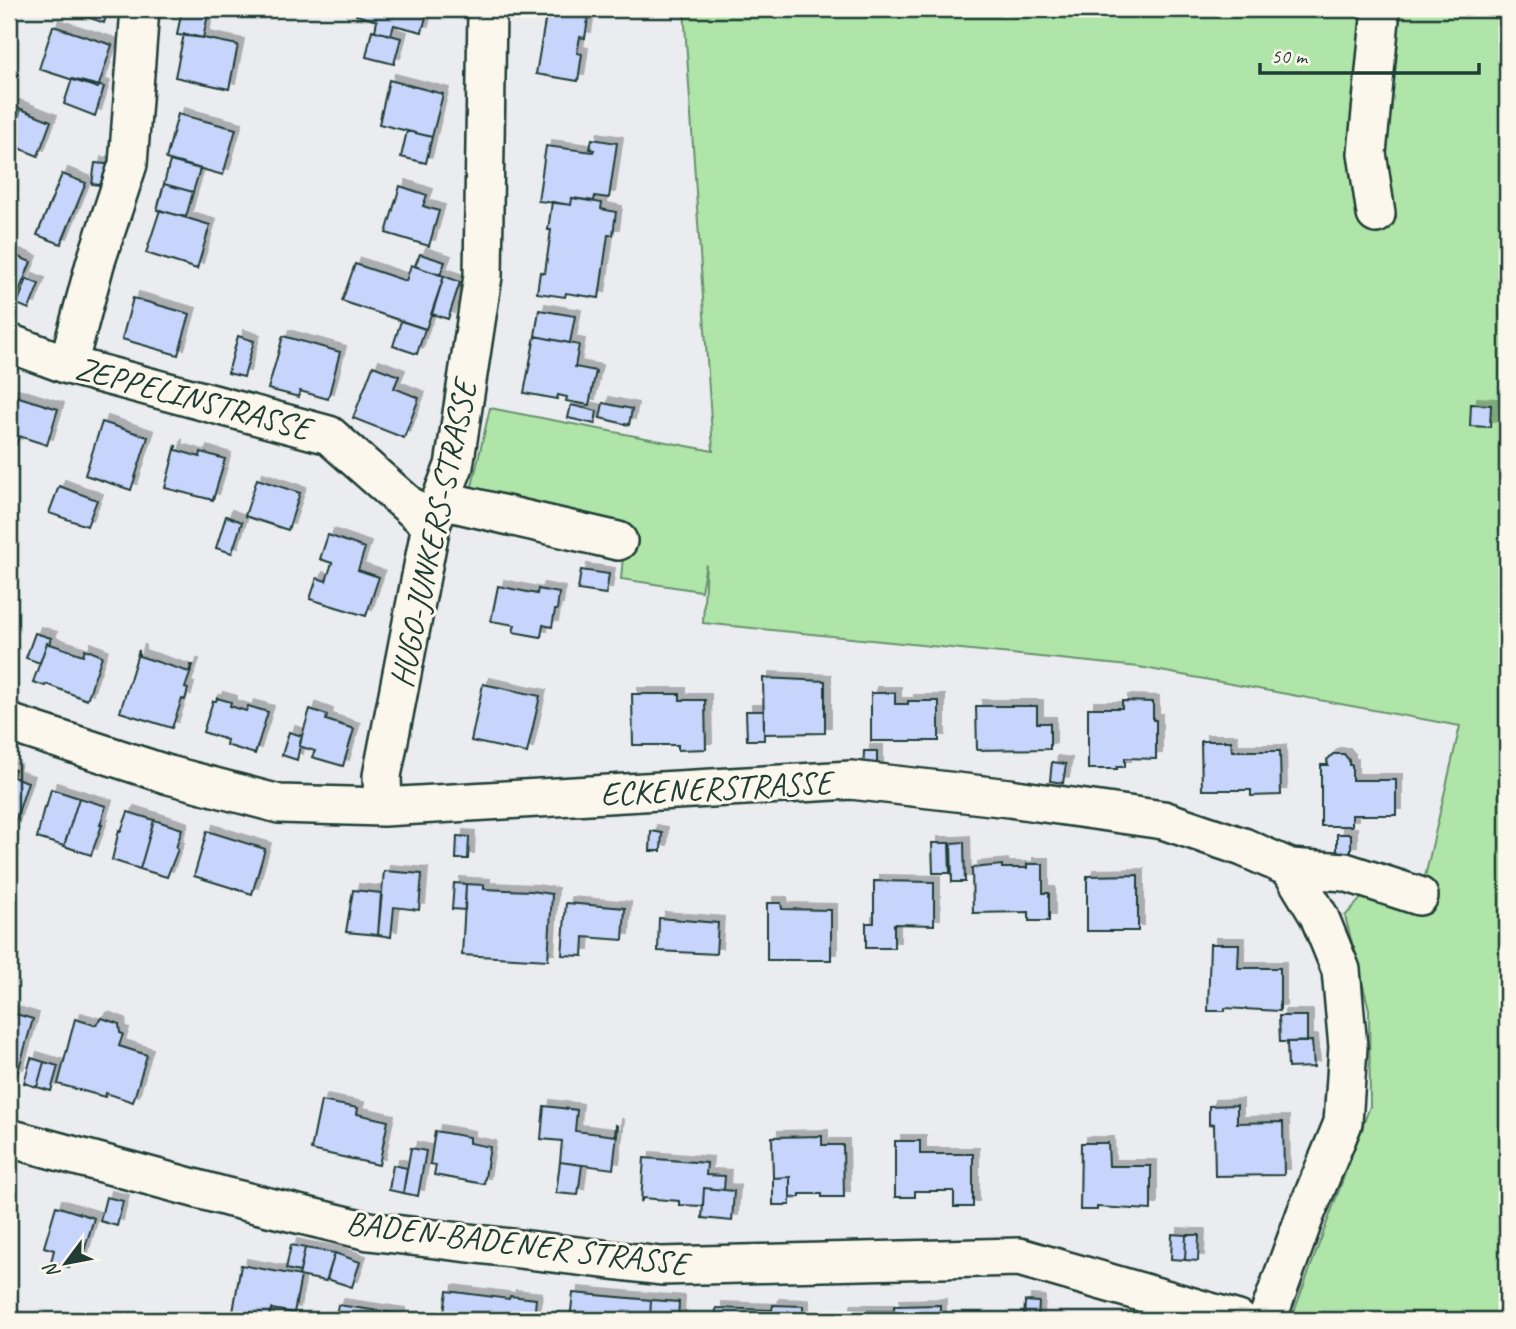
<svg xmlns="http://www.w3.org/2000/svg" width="1516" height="1329" viewBox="0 0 1516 1329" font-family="Caveat,sans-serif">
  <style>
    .green { fill: #afe5a8; stroke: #67916e; stroke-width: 2 }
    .building { fill: #c7d4fb; stroke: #1f3d34; stroke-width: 2; filter: url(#shadow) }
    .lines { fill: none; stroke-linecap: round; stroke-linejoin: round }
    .minor-casing { stroke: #1f3d34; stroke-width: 42 }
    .minor { stroke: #fbf7ec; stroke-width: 37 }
    .labels { text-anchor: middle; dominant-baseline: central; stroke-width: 6; stroke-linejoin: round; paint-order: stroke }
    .street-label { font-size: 33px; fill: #1f3d34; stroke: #fbf7ec }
  </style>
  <defs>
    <filter id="shadow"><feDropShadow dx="6" dy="-6" stdDeviation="0" flood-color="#0004"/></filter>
  </defs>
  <rect width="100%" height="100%" fill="#ebecf0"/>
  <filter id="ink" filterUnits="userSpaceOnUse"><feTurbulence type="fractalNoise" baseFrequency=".0143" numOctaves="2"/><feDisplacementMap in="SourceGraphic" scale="14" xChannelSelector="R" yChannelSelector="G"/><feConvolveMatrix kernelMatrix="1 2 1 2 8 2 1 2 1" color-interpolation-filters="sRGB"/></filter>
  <g filter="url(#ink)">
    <path class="green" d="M684,9H1507V1320H1291L1370,1106L1369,1009L1345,916L1364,895L1418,907L1460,726L1139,667L703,623L706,564L701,591L621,579L625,536L467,508L490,408L713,451Z"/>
    <path class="building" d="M75,9H108L104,23L74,12Z
      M182,9L208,15L203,38L177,35Z
      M358,9H428L422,32L394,25L391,35L375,31L377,21L356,15Z
      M547,9L589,13L585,38L580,37L577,53L582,54L578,81L536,74Z
      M53,26L112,45L98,88L39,69Z
      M372,30L401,38L394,64L366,57Z
      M184,34L238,45L229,89L175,77Z
      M72,79L104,87L95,116L64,104Z
      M389,80L443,94L432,137L379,124Z
      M9,104L21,109L9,140Z
      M21,109L51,121L38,156L9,144Z
      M178,114L236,129L223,175L166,159Z
      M407,131L432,137L426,163L401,157Z
      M592,139L617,143L609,198L595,196L594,201L572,198L571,205L538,201L546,146L593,152L594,150L590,149Z
      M170,161L200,169L193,192L164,184Z
      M95,163L116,165L114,187L92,184Z
      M62,174L86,183L61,244L37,235Z
      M164,184L193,192L186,217L157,210Z
      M400,186L427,195L423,206L439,211L429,246L386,233Z
      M572,198L602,203L601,209L616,212L613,235H608L599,298L566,293L565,297L537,293L540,272L545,273L551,230H548L552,202L571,205Z
      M160,210L210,225L197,269L146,253Z
      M9,253L31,262L16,299L9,296Z
      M420,254L445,262L440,275L415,266Z
      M355,264L406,281L411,265L444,276L426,329L342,301Z
      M444,276L460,282L448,319L432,314Z
      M27,279L39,284L29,309L17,304Z
      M133,298L190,314L178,355L122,339Z
      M539,310L575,316L570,343L535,336Z
      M401,321L425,329L417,354L393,346Z
      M238,336L254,341L244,377L228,373Z
      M283,336L340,352L328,399L300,391L299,397L268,389Z
      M535,336L579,345L575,367L596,371L589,405L566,401L567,397L558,395L557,399L524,393Z
      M373,366L399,376L394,388L419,398L404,438L353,418Z
      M9,394L58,409L47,445L19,436L16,445L9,443Z
      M603,403L632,409L629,425L600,418Z
      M1471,404L1491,405L1490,427L1470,426Z
      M571,405L597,411L595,424L568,418Z
      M102,422L148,437L131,490L85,475Z
      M176,445V450L200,457L201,452L225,459L213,500L165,488Z
      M257,479L300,493L288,530L245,516Z
      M59,486L97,500L87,526L49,513Z
      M226,516L242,522L232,553L216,548Z
      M328,535L365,548L358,570L379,577L366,616L310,599L317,578L326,581L332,563L320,559Z
      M581,570L609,574L606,594L578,590Z
      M498,586L537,594L538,589L559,593L557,610H555L552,627L543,625L541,637L513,632L515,625L491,621Z
      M35,633L51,638L49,644L47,643L40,663L26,658Z
      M47,643L83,655L85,649L102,656L87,700L46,684L45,686L33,682Z
      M139,650V656L189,672L191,665H193L185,688L188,689L185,700L182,699L172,728L120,712Z
      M763,678L825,681V733L764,734Z
      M483,684L540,696L527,753L471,741Z
      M871,693H895V704H908V701H939V741H871Z
      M632,694H680V700H705L706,749L678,750V745H633Z
      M217,698L231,702L230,706L246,711L248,706L268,712L255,754L226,745L227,740L203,732L213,701H216Z
      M1122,701L1153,702V720H1156V759L1125,758V767H1117V769H1088V708H1122Z
      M976,706H1037V723H1050V749L977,750Z
      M310,709L327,715L326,720L354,729L343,766L312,757L315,751L299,746Z
      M746,711H764V740H747Z
      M289,732L302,736L297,760L282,755Z
      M1201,741H1231L1232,751H1280L1281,795L1251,796V790H1202Z
      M864,751H877V773H863Z
      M1333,754H1344L1349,760V765H1352V780H1396V815H1352V826H1321V765H1328L1327,760Z
      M1052,762L1066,764L1063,783L1050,781Z
      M9,768L15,770L13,777L28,782L13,828L9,827Z
      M51,789L79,798L64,846L37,838L44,807L46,808Z
      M79,798L106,806L100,825H102L91,855L64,846Z
      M128,812L154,820L140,869L112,860L119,830L121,831Z
      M154,820L182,829L176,848L178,849L167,877L140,869Z
      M207,831L265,849L252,894L194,876Z
      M651,831L662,833L661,851H650Z
      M1337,834H1351V852L1337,853Z
      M457,836L469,837L468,859H456Z
      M964,842L965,882H952L951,843Z
      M932,843H949L950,873H933Z
      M1027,864H1043V893H1049V921H1029V912L973,913L972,868L1002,865V868H1027Z
      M384,871L422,874L419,910L394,907L391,937L378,935Z
      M1138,875V931H1087V876Z
      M874,881L934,882V925L894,924V948H866V923H874Z
      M454,883L466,884L465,910L452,909Z
      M466,884L484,885V889L531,891L552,894L548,960L462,955Z
      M353,890L381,893L378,935L346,932Z
      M566,903L625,908L623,940L584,937L583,956L562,955Z
      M767,903H781L782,909L831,910V960H767Z
      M659,918L718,923L716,954L658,951Z
      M1210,944H1239L1238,968H1280V1011L1225,1008V1011H1208Z
      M9,1012L33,1019L17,1075L9,1072Z
      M1279,1016H1307V1042H1280Z
      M102,1018L119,1024L120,1033L123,1034L119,1046L147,1055L133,1102L106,1093L105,1097L58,1084L75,1019L95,1025Z
      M1312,1041L1314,1067L1288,1068L1287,1042Z
      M31,1058L44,1062L37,1087L24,1083Z
      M44,1062L58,1066L51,1091L37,1087Z
      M321,1101L358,1108L357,1114L388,1121L379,1165L311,1150Z
      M1237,1105V1123L1283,1122L1284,1175L1215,1176L1214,1124L1209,1125V1106Z
      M544,1106L577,1110L575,1131L615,1136L616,1125L618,1126L613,1169L560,1162L562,1141L541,1139Z
      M435,1131L469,1137V1143L490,1147L484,1184L434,1175L436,1165L430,1164Z
      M822,1136V1145H843L844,1197H822V1194H800V1197L790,1198V1177L773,1178L772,1137Z
      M895,1141H920V1154H973V1207H954V1191H915V1197H895Z
      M1081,1143H1108L1109,1166H1151V1210L1097,1207V1210H1080Z
      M411,1148L426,1151L418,1196L403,1193Z
      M644,1158L707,1163L706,1175L725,1176L724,1190L704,1188L703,1206L679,1205V1201L643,1198L641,1202Z
      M560,1162L582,1165L578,1195L556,1193Z
      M393,1165L407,1168L403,1193L389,1190Z
      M790,1177V1205H773V1178Z
      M704,1188L734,1191L732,1221L702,1218Z
      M106,1197L123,1201L117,1226L100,1221Z
      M56,1206L94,1218L82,1258L73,1255L69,1267L51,1262L54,1250L44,1247Z
      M1172,1234L1186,1235L1185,1260L1171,1259Z
      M1186,1235H1199L1198,1261L1185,1260Z
      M291,1245L305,1248L300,1272L286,1269Z
      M305,1248L335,1253L326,1281L299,1276Z
      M335,1253L360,1262L352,1287L327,1279Z
      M241,1265L301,1276L294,1313L271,1309L268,1320L232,1318Z
      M447,1291L509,1299L510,1296L536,1299L534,1320H443Z
      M573,1293L651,1300L650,1320H570Z
      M651,1300L679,1302L678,1320H650Z
      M1025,1301L1039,1302L1038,1320H1024Z
      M338,1305L400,1314L399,1320H335Z
      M773,1305L803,1306V1320H716V1308L772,1310Z
      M940,1305V1320H845V1311H894V1306Z"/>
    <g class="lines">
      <g class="minor-casing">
        <path id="minor" d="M1376,214L1367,153L1381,9
          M9,343L68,365L329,435L431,525
          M68,365L95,264L128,164L140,9
          M441,500L618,541
          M9,723L169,775L279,804L383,807L851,780L1009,798L1163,820L1243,847L1290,868L1345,872L1419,896
          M383,807L382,776L431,525L454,466L483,276L487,9
          M9,1138L227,1197L369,1231L661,1266L1019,1257L1238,1320
          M1267,1320L1306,1213L1343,1123L1348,1047L1341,970L1319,916L1290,868"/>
      </g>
      <use href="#minor" class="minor"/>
    </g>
  </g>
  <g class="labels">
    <g class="street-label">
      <text transform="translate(193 398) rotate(15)">ZEPPELINSTRASSE</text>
      <text transform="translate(433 534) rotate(-78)">HUGO-JUNKERS-STRASSE</text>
      <text transform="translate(716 788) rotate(-3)">ECKENERSTRASSE</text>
      <text transform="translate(517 1243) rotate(7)">BADEN-BADENER STRASSE</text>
    </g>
  </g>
  <rect width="1516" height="1329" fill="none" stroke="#fbf7ec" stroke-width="35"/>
  <rect x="18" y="18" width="1481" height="1294" fill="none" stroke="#1f3d34" stroke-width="2.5" filter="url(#ink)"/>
  <g transform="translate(66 1263) rotate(238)" stroke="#fbf7ec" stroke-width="5" paint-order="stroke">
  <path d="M0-5L12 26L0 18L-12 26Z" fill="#1f3d34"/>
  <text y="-10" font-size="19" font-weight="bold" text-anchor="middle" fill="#1f3d34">N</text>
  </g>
  <path d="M1260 63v10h219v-10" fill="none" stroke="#1f3d34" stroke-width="3.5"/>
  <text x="1271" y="63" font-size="21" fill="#1f3d34" stroke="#fbf7ec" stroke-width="5" paint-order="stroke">50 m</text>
</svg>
